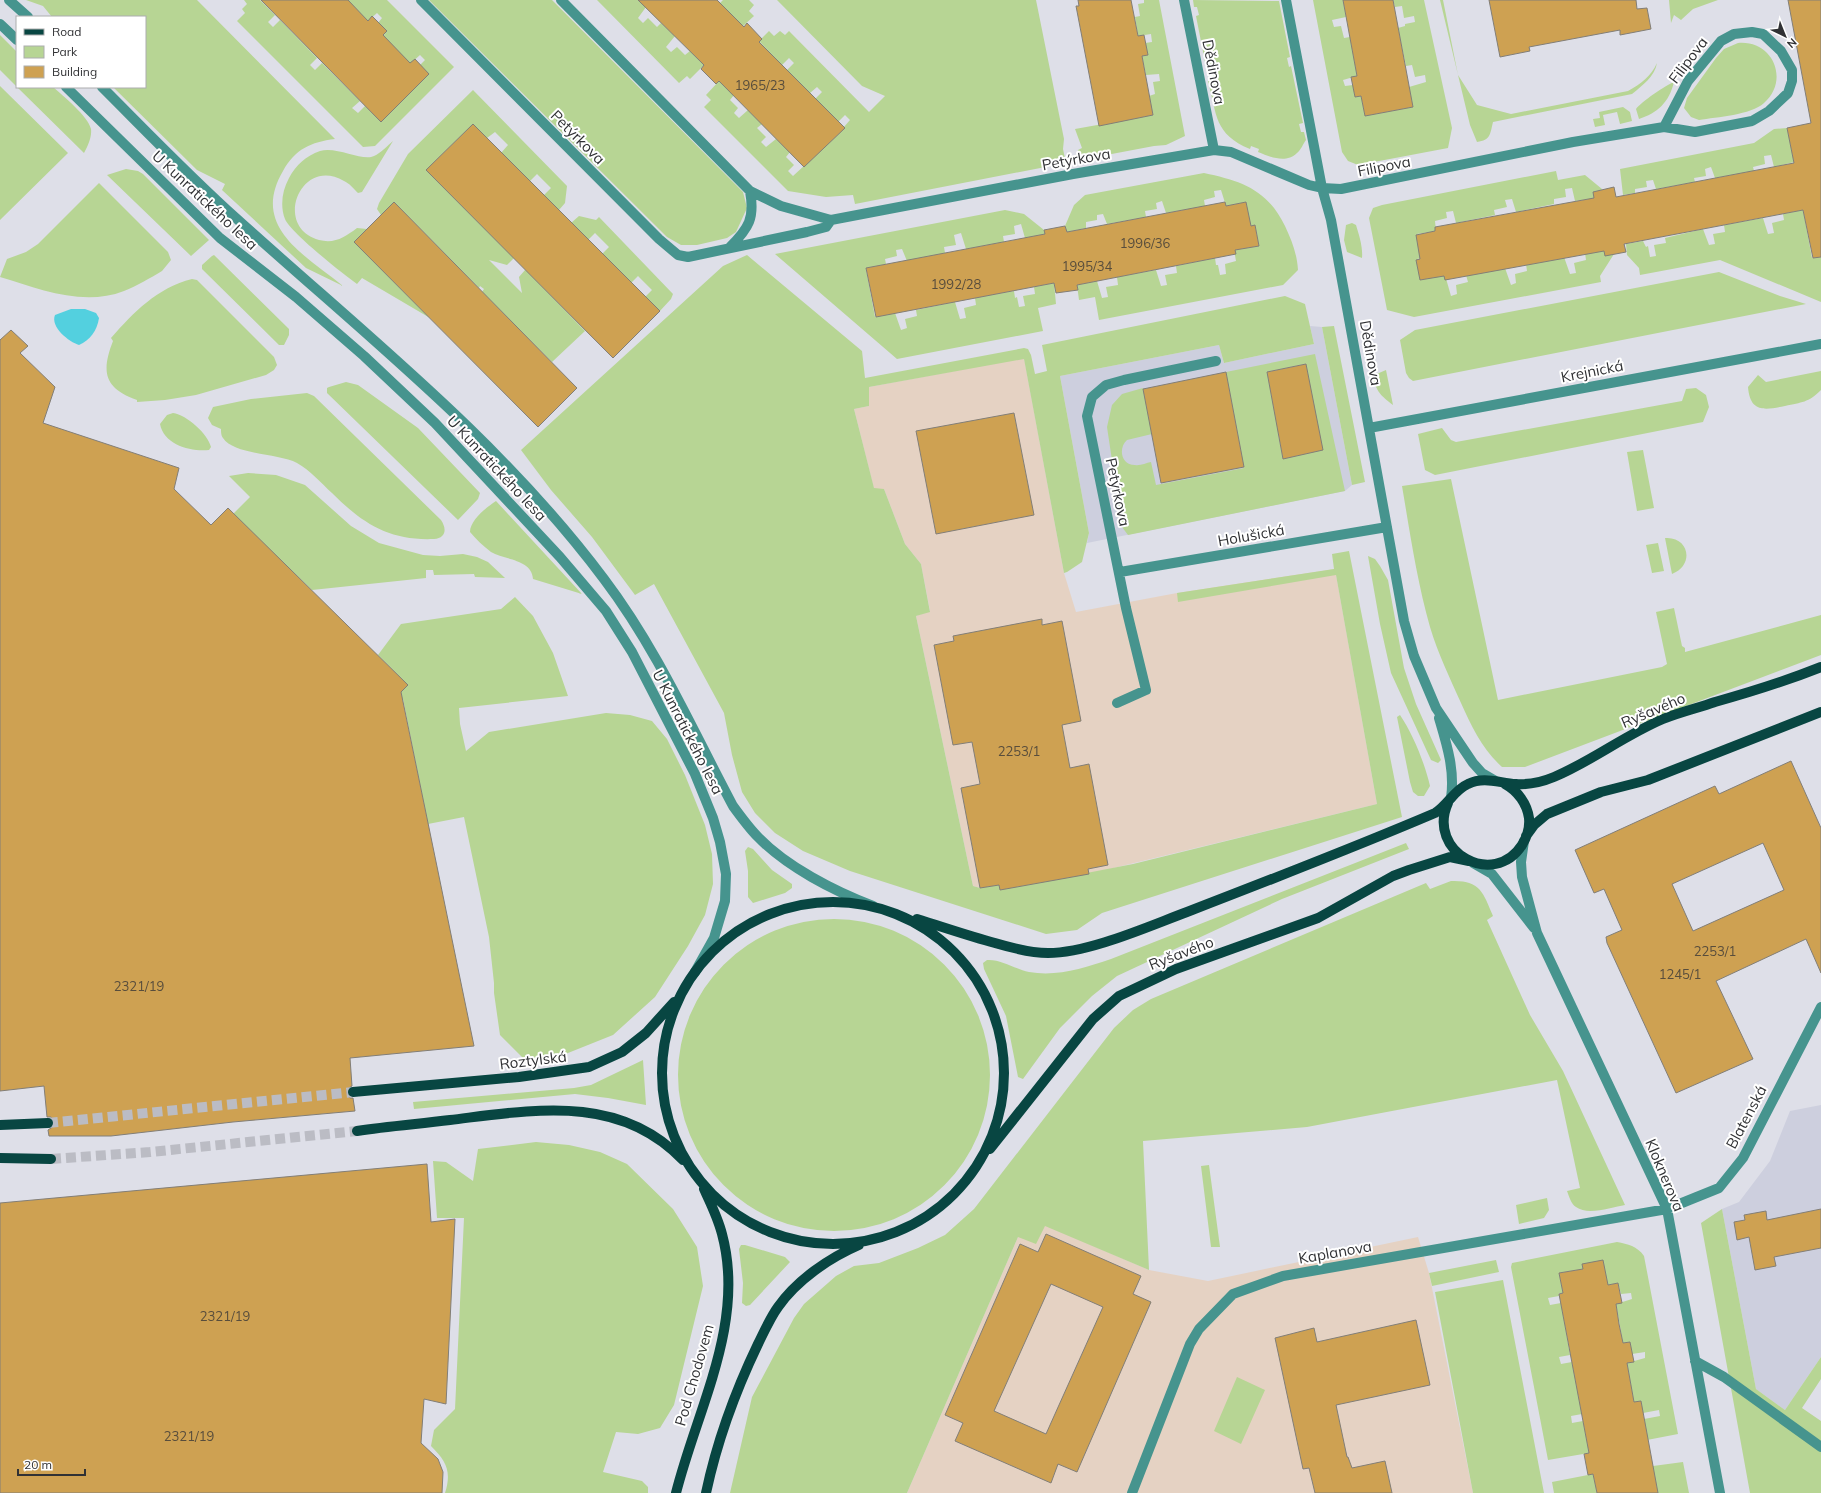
<svg xmlns="http://www.w3.org/2000/svg" width="1821" height="1493" viewBox="0 0 1821 1493" font-family="Mulish,sans-serif">
  <style>
    .commercial { fill: #e5d2c3 }
    .built { fill: #cdcfde }
    .green { fill: #b7d594; fill-rule: evenodd }
    .water { fill: #53d0df }
    .building { fill: #cea152; stroke: #827e77; fill-rule: evenodd }
    .lines { fill: none; stroke-linecap: round; stroke-linejoin: round }
    .major-tunnel { stroke: #bbbcc4; stroke-width: 10; stroke-dasharray: 10 5; stroke-linecap: butt }
    .minor { stroke: #46948e; stroke-width: 10 }
    .major { stroke: #084642; stroke-width: 10 }
    .labels { text-anchor: middle; dominant-baseline: central; stroke-width: 4; stroke-linejoin: round; paint-order: stroke }
    .number-label { font-size: 13px; fill: #584d3c }
    .street-label { font-size: 15px; fill: #303134; stroke: #fff }
  </style>
  <rect width="100%" height="100%" fill="#dedfe8"/>
  <path class="commercial" d="M1024,358L1064,573L1076,612L1177,593L1335,569L1377,804L1089,874L1000,890L999,885L980,888L973,886L916,616L930,611L921,564L905,544L884,489H874L854,409L869,406V387Z
    M1045,1225L1149,1270L1208,1281L1418,1237L1429,1273L1473,1493H907L1018,1237Z"/>
  <path class="built" d="M1310,326L1322,327L1352,485L1345,491L1087,543L1089,533L1060,376L1219,345L1224,363L1314,344Z
    M1821,1105V1357L1785,1410L1756,1389L1722,1209L1739,1202L1770,1161L1790,1111Z"/>
  <path class="green" d="M26,0H197L335,139C311,142 295,149 283,171C250,227 305,255 343,286L306,268L222,190L225,184L197,170L113,87H145V17H52L43,6Z
    M244,0H260L275,15L268,22L273,27L280,20L317,58L310,65L315,70L322,63L360,101L352,108L358,113L365,106L381,122L429,74L420,65L425,60L420,55L410,64L383,36L387,31L378,23L382,18L377,13L368,21L347,0H387L454,67L375,146L363,147L237,21L245,13L242,9L247,4Z
    M429,0H552L743,192L747,208L736,232L727,238L697,245H681L667,237Z
    M597,0H639L646,7L638,18L643,23L648,18L657,27L661,23L675,36L666,47L671,52L677,47L685,55L690,51L704,65L690,79L687,76L679,83Z
    M723,0H749L754,5L749,11L754,16L743,26L720,3Z
    M777,0H1036L1064,139L1063,149L1066,163L855,204L853,195L826,197L788,191L704,107L711,100L706,95L719,81L734,95L730,100L738,108L734,113L739,118L748,110L762,124L757,128L766,137L761,142L766,147L776,139L790,152L786,157L794,165L788,171L793,176L844,129L843,128L850,120L845,115L838,122L815,99L822,92L817,87L810,93L787,70L794,63L789,58L782,65L759,41L769,31L774,36L780,31L785,35L789,31L869,112L885,96L862,86Z
    M1144,0H1159L1185,136L1166,145L1154,146L1080,160L1078,150L1082,148L1075,129L1153,115L1149,96L1155,94L1153,82L1160,81L1159,74L1146,75L1142,56L1148,55L1145,43L1152,42L1151,34L1138,36L1135,17L1140,16L1138,4L1144,3Z
    M1193,0L1279,1L1290,57L1287,58L1289,67L1291,66L1303,123L1299,124L1301,132H1304L1306,140C1303,144 1301,150 1297,153C1286,164 1270,157 1258,152L1259,149L1251,146L1250,149C1214,134 1217,115 1208,81H1212L1210,72H1207L1196,16L1199,15L1197,7H1194Z
    M1313,0H1343L1346,17L1332,20L1334,27L1341,26L1344,38L1350,37L1357,76L1343,80L1345,86L1353,85L1355,97L1361,96L1365,116L1413,107L1409,87L1426,82L1425,75L1415,77L1412,65L1406,66L1398,28L1405,26V24L1415,22L1414,16L1404,18L1402,6L1395,7L1393,0H1424L1452,128L1448,148L1358,165L1348,161L1342,152Z
    M1440,0H1443L1458,75L1477,105L1511,114L1628,91C1641,84 1651,76 1657,63C1655,76 1642,86 1632,94L1493,122C1490,134 1491,140 1477,142L1470,125Z
    M1669,0H1718L1693,9L1681,20L1674,15L1671,23Z
    M0,35L17,52V87L0,70Z
    M1738,43C1773,40 1790,80 1764,103C1751,115 1717,117 1699,120L1691,117L1684,108L1687,98L1716,58L1724,49Z
    M1674,82C1669,103 1657,113 1639,119L1636,109C1641,102 1666,85 1674,82Z
    M0,86L68,153L0,220Z
    M17,87H53C63,96 88,116 91,129C92,137 88,146 84,153Z
    M473,90L567,186L565,203L559,210L544,195L551,188L537,174L530,181L501,153L508,145L495,132L487,138L473,124L426,170L514,258L507,265L489,260L522,293L519,277L525,270L527,271L585,331L552,362L482,292L484,289L480,286L479,288L394,202L381,215L377,209L379,203L408,154Z
    M1623,107L1630,112L1632,121L1620,124L1617,112L1603,115L1605,125L1595,127L1593,119L1600,118L1599,112Z
    M1787,128L1794,162L1774,167L1771,155L1764,156L1765,164L1753,167L1754,171L1715,178L1711,167L1705,169L1706,176L1694,178L1695,182L1656,189L1653,180L1646,181L1647,187L1635,189V193L1623,195L1620,169L1754,143L1774,129Z
    M393,141L362,192L358,193C354,189 349,183 344,181C301,155 272,227 319,240C335,244 345,237 357,228L367,229L354,242L430,318L362,278L357,284C343,274 290,232 285,219C280,206 282,191 289,178C296,165 306,156 320,151C337,146 363,162 374,156C381,153 387,146 393,141Z
    M126,169L138,171L143,174L209,240L191,256L107,175Z
    M1556,171L1558,180L1585,175L1602,189L1597,198L1575,201L1572,188L1565,189L1566,197L1554,199V204L1516,212L1512,199L1505,200L1507,207L1494,210L1495,215L1456,223L1453,211L1446,212L1447,218L1435,221L1436,231L1417,234L1421,258L1417,259L1421,280L1445,275L1451,296L1457,294L1456,285L1468,282L1466,275L1505,268L1511,285L1516,283L1515,274L1527,271L1526,264L1564,257L1570,274L1576,273L1574,263L1586,260L1585,253L1608,250L1614,254L1600,276L1601,282L1414,317L1387,310L1369,218L1373,208L1382,205Z
    M1204,173C1241,181 1267,189 1285,226C1292,241 1297,254 1298,270L1283,285L1099,320L1095,297L1079,300L1077,285L1097,281L1102,298L1108,297L1106,287L1118,285L1117,277L1156,270L1161,286L1167,285L1165,275L1177,273L1176,266L1215,258L1216,265H1218L1220,275L1226,274L1225,264L1236,261L1234,250L1259,246L1255,225L1250,226L1246,202L1226,206L1221,190L1214,191L1215,197L1204,200L1205,206L1166,213L1162,201L1156,203L1157,209L1145,211L1146,217L1107,224L1103,214L1097,215V220L1086,222V228L1067,232L1065,226L1074,205L1085,195Z
    M99,183L168,252L171,260L162,271C150,278 137,286 124,291C83,307 40,289 0,277L7,259L26,252L38,244Z
    M1005,210L1024,214L1044,230L1045,234L1025,238L1021,224L1014,226L1015,234L1003,236L1004,242L966,249L961,233L954,235L956,245L944,247L945,253L907,261L902,249L896,250L897,256L885,259L886,264L866,269L875,317L895,313L901,330L907,328L905,319L917,316L916,310L955,302L960,319L966,318L964,308L976,305L975,298L1014,291L1015,298L1017,297L1019,307L1025,306L1023,296L1035,294L1034,287L1054,283L1056,304L1038,308L1043,331L897,359L775,254Z
    M1803,210L1812,258L1821,257V302L1720,260L1640,275L1639,268L1627,255L1626,244L1643,241L1646,247L1648,246L1650,257L1656,256L1654,245L1666,243L1665,238L1703,229L1709,245L1715,244L1713,234L1725,232L1724,225L1763,218L1768,234L1774,233L1772,223L1784,220L1783,214Z
    M579,216L596,220L599,217L673,294L671,299L659,312L645,297L652,290L638,276L631,283L602,254L609,247L595,233L588,240L571,223Z
    M1352,223L1356,225C1359,235 1363,247 1362,258L1347,252L1344,240L1346,225Z
    M214,255L289,329V335L284,345H279L202,269V265L212,256Z
    M747,255L862,351L865,378L1024,348L1028,349L1031,355L1035,374L1047,371L1042,345L1285,296L1305,304L1314,344L1224,363L1219,345L1060,376L1089,533L1082,562L1067,572L1064,573L1024,359L869,387V406L854,409L874,488L884,489L905,544L921,564L930,612L916,616L973,886L980,888L999,885L1000,890L1133,864L1377,804L1336,575L1178,602L1177,593L1334,569L1332,554L1349,551L1402,817L1102,913L1077,930L1046,934L850,871L803,851L775,833L755,813L742,792L732,755L724,713L654,584L635,595L592,537L551,490L521,450L723,266Z
    M1719,272L1780,296L1806,304L1413,381L1409,378L1406,373L1400,340L1415,330Z
    M192,279L197,280L274,357L277,365L274,370L266,375L196,395L165,400L137,402V400C104,388 101,372 113,341L111,338C134,312 157,288 192,279Z
    M1334,326L1365,482L1352,485L1322,327Z
    M1315,354L1345,491L1128,535L1122,527L1107,427L1112,405L1122,394L1143,388L1152,434L1127,440C1118,448 1121,465 1135,465C1140,466 1146,463 1151,462L1156,485L1244,468L1226,372ZM1305,364L1275,415L1267,372ZM1317,426L1322,450L1283,459L1278,434Z
    M1386,370L1393,405C1380,395 1377,392 1372,376Z
    M1821,371V390C1808,403 1802,402 1785,406C1765,410 1750,413 1748,387L1758,375L1766,382Z
    M346,382L358,385L418,428L480,493L478,499L458,520L327,393V388L329,387Z
    M1696,388L1706,395L1709,407L1703,422L1435,475L1425,470L1418,434L1442,428L1451,440L1456,442L1682,401L1686,389Z
    M307,393L314,396L441,520C447,529 446,538 434,539C389,541 362,523 332,493C321,483 310,470 297,463C278,453 234,455 223,438C221,436 221,431 221,429L212,425L208,418L213,407L251,399Z
    M173,413C187,415 208,434 211,447L209,450C191,452 164,445 160,424L167,415Z
    M1643,450L1654,508L1637,511L1627,452Z
    M248,473L276,475L305,485L351,526L379,543L423,555L440,556L463,554L477,557L488,562L505,578L475,577L474,574L434,575L433,570H426V578L312,590L233,514L250,497L229,476Z
    M1451,479L1498,700L1662,667L1667,664L1656,612L1674,608L1682,646L1685,648V652L1821,615V655L1525,767H1502C1482,749 1472,727 1461,703C1450,678 1438,654 1430,627C1417,581 1410,533 1402,486Z
    M496,501L582,594L533,579C532,559 504,560 491,552C483,546 476,539 470,532C470,520 487,507 496,501Z
    M1665,538C1689,536 1695,565 1672,574Z
    M1658,543L1664,571L1652,573L1646,545Z
    M1368,556L1375,559L1380,566L1388,580L1404,668L1416,704L1441,760L1438,763L1431,760L1391,673L1380,624Z
    M515,597L533,616L553,653L568,696L459,708L460,724L466,751L489,732L606,713L630,715L652,721L667,739L685,775L705,825L712,854L713,884L705,915L688,946L655,997L613,1035L558,1057L523,1058L500,1035L494,993V983L489,937L464,817L428,824L403,699L398,695L408,685L378,655L401,624L501,609Z
    M1400,715C1413,734 1425,764 1430,786L1424,796H1418L1413,792L1410,782L1397,717Z
    M1406,843L1409,849L1282,899L1117,976L1092,996L1060,1028L1023,1079L1018,1077L1006,1016L984,969L983,963L987,960C1001,959 1015,969 1029,972C1057,977 1084,968 1111,959Z
    M748,847L753,849L772,870L792,884V888L785,893L753,903L748,897V871L745,851Z
    M1451,881C1480,880 1483,892 1493,916L1487,920L1530,1015L1563,1071L1625,1205C1612,1207 1588,1216 1576,1207C1571,1204 1569,1196 1567,1191L1580,1188L1557,1080L1307,1127L1143,1141L1149,1270L1045,1226L1036,1244L1018,1237L907,1493H730L752,1397L794,1318L804,1304L836,1276L854,1266L879,1263L918,1248L945,1235L974,1209L1114,1028L1133,1010L1151,999L1426,883L1430,889Z
    M678 1075a156 156 0 1 1 312 0a156 156 0 1 1-312 0Z
    M643,1060L646,1105L608,1098L575,1094L414,1109L413,1102L574,1088L591,1085Z
    M536,1142L569,1145L600,1152L627,1164L673,1209L697,1247L703,1286L674,1405L660,1428L638,1434L616,1432L603,1472L642,1481L648,1487V1493H445C452,1471 446,1461 431,1446L434,1430L455,1409L464,1218H437L433,1161L446,1162L473,1181L478,1149Z
    M1209,1165L1220,1247H1211L1201,1166Z
    M1547,1198L1549,1210L1544,1218L1519,1224L1516,1205Z
    M1722,1209L1756,1389L1785,1410L1821,1357V1379L1802,1408L1821,1421V1493H1750L1701,1223Z
    M1617,1242C1628,1244 1637,1246 1644,1256L1678,1434L1647,1440L1644,1419L1660,1416L1659,1410L1643,1413L1641,1401L1634,1402L1627,1363L1645,1358V1352L1632,1354L1630,1342L1623,1343L1616,1304L1632,1299L1631,1293L1621,1294L1618,1283L1608,1285L1583,1269L1559,1273L1563,1293H1559V1296L1548,1298L1550,1305L1561,1303L1570,1355L1559,1357L1561,1364L1572,1362L1582,1414L1571,1416L1572,1423L1583,1421L1589,1453L1548,1460L1511,1267L1512,1263Z
    M741,1245H745L785,1257L790,1262L750,1305L746,1306L742,1303L743,1283L739,1249Z
    M1496,1260L1499,1272L1432,1286L1429,1273Z
    M1503,1280L1544,1493H1473L1435,1292Z
    M1237,1377L1265,1390L1241,1444L1214,1431Z
    M1683,1462L1689,1493H1658L1656,1483L1650,1484L1653,1466Z
    M1593,1474L1597,1493H1554L1552,1482Z"/>
  <path class="water" d="M71,309H85L96,313L99,318C97,331 90,340 79,345C69,342 50,327 55,315Z"/>
  <path class="building" d="M261,0H348L368,21L372,16L387,31L383,35L410,63L415,59L429,74L381,122Z
    M638,0H717L744,27L747,23L762,39L759,42L845,128L804,167L719,81L716,84L701,69L704,65Z
    M1078,0H1131L1138,36L1144,35L1148,55L1142,56L1153,115L1099,126L1076,6H1079Z
    M1343,0H1393L1413,107L1365,116L1361,96L1355,97L1351,77L1357,76Z
    M1489,0H1636L1637,9L1647,8L1651,29L1620,35V30L1529,47L1530,51L1500,57Z
    M1788,0H1821V257L1813,258L1803,210L1624,244L1626,252L1605,256L1604,251L1445,280L1444,276L1420,280L1416,260L1420,259L1416,235L1435,231V227L1594,198L1593,192L1614,187L1616,197L1794,163L1787,128L1811,123Z
    M473,124L660,311L613,358L426,170Z
    M394,202L577,388L538,427L354,242Z
    M1225,202L1226,206L1246,202L1251,226L1255,225L1259,246L1235,250L1236,254L1077,285L1078,290L1056,293L1054,283L876,317L866,268L1045,234L1044,230L1065,226L1067,232Z
    M11,330L28,346L20,353L55,387L43,423L179,468L174,489L211,525L228,508L408,685L401,692L474,1046L350,1058L352,1086L347,1089V1093L350,1098H353L355,1111L233,1122L111,1136H49L48,1130L54,1126V1122L51,1117H47L44,1086L0,1091V340Z
    M1306,364L1323,450L1283,459L1267,372Z
    M1226,372L1244,467L1161,483L1143,389Z
    M1014,413L1034,515L936,534L916,431Z
    M1042,619V625L1062,621L1081,721L1062,725L1070,768L1089,764L1108,865L1088,869L1089,874L1000,890L999,885L980,888L961,788L980,784L972,742L953,745L934,645L954,641L953,636Z
    M1791,761L1821,828V973L1806,939L1716,981L1753,1059L1676,1093L1607,943L1606,937L1622,930L1604,889L1594,893L1575,850L1715,786L1719,794ZM1763,843L1784,890L1693,931L1672,884Z
    M427,1164L431,1222L455,1219L446,1404L424,1399L421,1443L438,1459L443,1472L442,1493H0V1203Z
    M1821,1209V1248L1774,1257L1776,1266L1755,1270L1749,1237L1737,1240L1734,1222L1745,1220L1744,1215L1766,1211L1767,1220Z
    M1046,1234L1141,1276L1133,1294L1151,1302L1077,1472L1058,1464L1051,1483L955,1441L963,1423L945,1415L1020,1244L1038,1252ZM1051,1284L1103,1307L1046,1434L994,1411Z
    M1603,1260L1608,1285L1618,1283L1622,1303L1616,1304L1619,1324L1623,1343L1630,1342L1634,1362L1627,1363L1634,1402L1641,1401L1658,1493H1597L1593,1474L1588,1475L1584,1454L1589,1453L1559,1294L1563,1293L1559,1273L1583,1269L1582,1264Z
    M1416,1320L1430,1385L1336,1405L1347,1457H1348L1352,1468L1385,1461L1392,1493H1315L1309,1468L1303,1469L1275,1338L1314,1328L1317,1342Z"/>
  <g class="lines">
    <path class="major-tunnel" d="M48,1123L353,1092
      M51,1159L150,1152L357,1131"/>
    <path class="minor" d="M9,0L28,17
      M421,0L659,239L678,255L688,257L807,232L826,227L831,220
      M561,0L750,191L781,206L831,220L1073,174L1214,150L1231,152L1309,185L1322,188L1341,189L1573,142L1664,127L1695,132L1752,121L1769,111L1788,93L1792,81V70L1781,51L1763,34L1752,32L1734,34L1721,41L1688,81L1664,127
      M1184,0L1214,150
      M1286,0L1322,188L1331,220L1404,621L1414,656L1436,708L1473,763L1482,773L1494,780
      M0,24L17,40
      M66,87L220,238L296,297L364,356L435,423L560,557L606,611L632,652L695,774L713,818L720,842L726,874L725,901L714,938L695,972
      M102,87C146,131 190,177 237,219C364,334 501,441 604,579C657,649 692,729 733,806C741,817 749,828 758,837C787,867 834,891 873,906
      M730,247C749,228 755,218 750,191
      M1369,428L1821,344
      M1120,572L1387,527
      M1117,703L1146,690L1126,608L1087,416L1092,397L1106,385L1124,380L1216,361
      M1439,718C1447,745 1455,770 1451,798
      M1524,841L1521,862L1522,877L1537,933L1667,1209L1720,1493
      M1473,863L1492,874L1534,928
      M1695,1361L1724,1377L1821,1447
      M1132,1493L1190,1344L1199,1329L1233,1294L1283,1276L1667,1209L1719,1188L1743,1158L1821,1007"/>
    <path class="major" d="M1448,803C1426,852 1494,889 1522,845C1527,837 1530,828 1529,818C1527,804 1518,791 1505,784
      M1526,836L1534,825L1547,814L1601,792L1648,780L1821,712
      M662 1073a171 171 0 1 1 342 0a171 171 0 1 1-342 0Z
      M917,919C943,927 969,936 995,943C1012,948 1030,953 1048,953C1089,953 1149,926 1187,912C1270,880 1353,848 1435,813C1448,805 1454,790 1468,784C1484,776 1499,783 1516,784C1529,785 1542,782 1554,777C1592,761 1625,735 1663,719C1680,712 1698,708 1715,702C1751,692 1786,681 1821,667
      M353,1092L519,1077L589,1067L622,1052L646,1033L674,1002
      M0,1125L48,1123
      M357,1131C388,1126 419,1124 450,1120C533,1110 619,1093 683,1160
      M990,1149L1093,1019L1119,996L1176,969L1318,918L1393,876L1409,870L1450,857L1469,861
      M0,1158L51,1159
      M676,1493C697,1409 746,1323 722,1234C718,1218 711,1204 704,1189
      M706,1493C717,1441 735,1392 758,1344C764,1332 770,1318 778,1307C797,1280 829,1258 859,1245"/>
  </g>
  <g class="labels">
    <g class="number-label">
      <text x="760" y="85">1965/23</text>
      <text x="1145" y="243">1996/36</text>
      <text x="1087" y="266">1995/34</text>
      <text x="956" y="284">1992/28</text>
      <text x="1019" y="751">2253/1</text>
      <text x="1715" y="951">2253/1</text>
      <text x="1680" y="974">1245/1</text>
      <text x="139" y="986">2321/19</text>
      <text x="225" y="1316">2321/19</text>
      <text x="189" y="1436">2321/19</text>
    </g>
    <g class="street-label">
      <text transform="translate(1688 60) rotate(-53)">Filipova</text>
      <text transform="translate(1214 72) rotate(79)">Dědinova</text>
      <text transform="translate(578 137) rotate(45)">Petýrkova</text>
      <text transform="translate(1076 159) rotate(-10)">Petýrkova</text>
      <text transform="translate(1384 166) rotate(-11)">Filipova</text>
      <text transform="translate(205 200) rotate(43)">U Kunratického lesa</text>
      <text transform="translate(1371 353) rotate(80)">Dědinova</text>
      <text transform="translate(1592 371) rotate(-11)">Krejnická</text>
      <text transform="translate(497 468) rotate(47)">U Kunratického lesa</text>
      <text transform="translate(1118 492) rotate(78)">Petýrkova</text>
      <text transform="translate(1251 535) rotate(-10)">Holušická</text>
      <text transform="translate(1653 710) rotate(-23)">Ryšavého</text>
      <text transform="translate(688 732) rotate(63)">U Kunratického lesa</text>
      <text transform="translate(1181 953) rotate(-21)">Ryšavého</text>
      <text transform="translate(533 1060) rotate(-7)">Roztylská</text>
      <text transform="translate(1746 1117) rotate(-62)">Blatenská</text>
      <text transform="translate(1665 1175) rotate(67)">Kloknerova</text>
      <text transform="translate(1335 1252) rotate(-10)">Kaplanova</text>
      <text transform="translate(694 1375) rotate(-74)">Pod Chodovem</text>
    </g>
  </g>
  <rect x="16" y="16" width="130" height="72" fill="#ffffff" stroke="#acadae"/>
  <rect x="24" y="29" width="20" height="6" fill="#084642" stroke="#acadae"/>
  <text x="52" y="36" font-size="12" fill="#303134">Road</text>
  <rect x="24" y="46" width="20" height="12" fill="#b7d594" stroke="#acadae"/>
  <text x="52" y="56" font-size="12" fill="#303134">Park</text>
  <rect x="24" y="66" width="20" height="12" fill="#cea152" stroke="#acadae"/>
  <text x="52" y="76" font-size="12" fill="#303134">Building</text>
  <g transform="translate(1785 36) rotate(137)" stroke="#ffffff" stroke-width="3" paint-order="stroke">
  <path d="M0-3L7 15L0 10L-7 15Z" fill="#303134"/>
  <text y="-6" font-size="11" font-weight="bold" text-anchor="middle" fill="#303134">N</text>
  </g>
  <path d="M18 1469v6h67v-6" fill="none" stroke="#303134" stroke-width="2"/>
  <text x="24" y="1469" font-size="12" fill="#303134" stroke="#ffffff" stroke-width="3" paint-order="stroke">20 m</text>
</svg>
